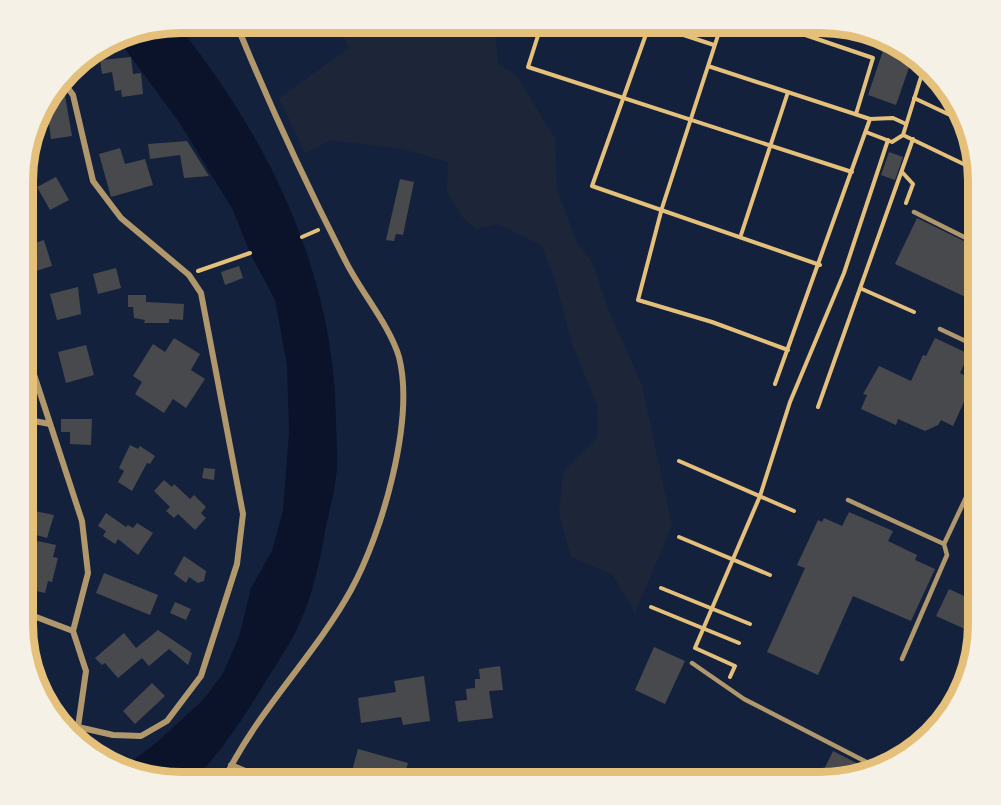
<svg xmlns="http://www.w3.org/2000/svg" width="1001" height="805" viewBox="0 0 1001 805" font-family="Lato,sans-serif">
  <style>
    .green { fill: #1d2539 }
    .water { fill: #0b132b }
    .building { fill: #48494c }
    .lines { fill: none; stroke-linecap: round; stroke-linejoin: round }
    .path { stroke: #e5c07b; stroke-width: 4 }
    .service { stroke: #b1986c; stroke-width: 4.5 }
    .minor { stroke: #b1986c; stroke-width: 6 }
    .rim { fill: none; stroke: #e5c07b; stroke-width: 8 }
  </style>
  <rect width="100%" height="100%" fill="#14213d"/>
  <path class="green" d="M336,23H494L498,64L516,75L555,138L557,189L576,241L593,264L608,309L642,385L672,525L635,613L612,574L571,557L559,513L563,472L598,437L597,405L572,344L554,276L541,245L498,224L476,229L462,217L447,191L448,162L402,149L331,140L305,153L279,98L349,48Z"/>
  <path class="water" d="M176,23C268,137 335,273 336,422C336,440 339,459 336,477C334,493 330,510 326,526C320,562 312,599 296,631C285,653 270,673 258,694C248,711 204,778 187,782C168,788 139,775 120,770L156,743L203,700L222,675L239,637L251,588L272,551L283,510L289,433L287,365L275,300L250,253L233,210L179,122L117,38L130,31Z"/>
  <path class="building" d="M887,39L913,56L896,105L868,95Z
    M131,57L133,74L141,73L143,94L122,97L121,90L115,91L112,72L102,74L100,60Z
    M79,60L83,75L73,77L71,68Z
    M64,90L72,136L51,139L49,124L36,125L44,102L53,91Z
    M187,141L209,176L184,178L180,155L150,159L148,144Z
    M120,148L125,164L145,159L153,185L111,197L99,154Z
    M889,152L903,157L895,180L881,175Z
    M56,177L69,200L50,210L37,187Z
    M400,179L414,182L403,235L396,234L394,241L386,240Z
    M917,218L978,248V288L972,300L895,264Z
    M24,231L29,245L44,240L52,266L29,273L24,257Z
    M239,266L243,278L225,285L221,272Z
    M116,268L121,288L98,294L93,274Z
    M78,287L81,314L57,320L50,294Z
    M128,295H146V302L184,304L183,320L169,319V323H144L145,320L134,318L133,307H128Z
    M174,338L200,354L191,370L205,379L186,408L173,399L164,413L135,394L142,382L133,376L153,344L165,352Z
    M935,338L969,354L960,373L974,380L953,426L941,420L938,425L925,431L898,419L896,425L861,409L867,395L863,394L879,366L911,381L923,355L926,356Z
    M86,345L94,375L66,383L58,352Z
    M61,419H92L91,445L70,444V432H61Z
    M130,445L138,449L140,446L155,456L150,464L147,463L132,491L118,482L124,471L119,468Z
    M204,468L215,469L214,480L202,478Z
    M164,480L172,487L174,484L190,499L194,495L206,507L201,513L206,518L195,530L178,514L174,518L166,511L170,507L154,491Z
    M30,510L54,515L47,538L25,532Z
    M849,512L893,531L888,541L917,555L915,560L935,569L911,621L853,596L818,675L767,652L805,568L797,565L818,520L822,522L824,518L842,526Z
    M106,513L126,527L128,525L133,528L137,523L153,533L138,555L118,539L115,544L103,536L106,531L98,526Z
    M33,540L56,545L53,557L58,558L52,582L48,581L45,593L23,588Z
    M184,556L206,571L204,581L198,583L189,577L186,583L174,574Z
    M104,573L158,595L150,615L96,593Z
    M949,589L977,602L965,629L936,616Z
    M175,602L191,609L186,620L170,613Z
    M158,630L192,653L188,665L169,649L149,666L142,658L118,678L105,663L102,665L95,658L124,633L136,648Z
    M26,646L36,651L32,661L40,665L34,678Z
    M654,647L685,661L665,704L635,690Z
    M500,666L503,690L489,691L493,718L458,722L455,701L467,700L466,689L475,688V679H480L479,669Z
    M424,676L430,721L403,725L401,717L361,723L358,698L396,692L394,681Z
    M152,683L165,696L135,724L123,711Z
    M358,749L408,763L402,782H367L350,778Z
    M833,751L874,772L818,782Z"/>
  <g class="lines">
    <path class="path" d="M542,23L528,67L852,172
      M647,23L714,45
      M650,23L592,186L820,265
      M722,23L662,208L638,300L712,322L788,350
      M770,23L873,58L856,114
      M708,66L870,119L893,118L906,124
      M923,70L936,75
      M914,98L967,123
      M866,132L892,142L903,135L925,64
      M903,135L976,170
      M902,172L913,184L906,203
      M741,235L788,92
      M302,237L318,230
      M198,271L250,253
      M862,289L914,312
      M775,384L870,119
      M818,407L913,139
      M679,461L794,511
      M679,537L770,575
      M661,588L750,624
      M651,607L739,643
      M730,677L735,666L695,648L760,496L790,402L844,273L888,140"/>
    <path class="service" d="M914,212L978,244
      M940,329L978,347
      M978,446C968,433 972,421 978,407
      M848,500L944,544
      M902,659L947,555L944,544L978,472
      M692,663L744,699L882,770"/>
    <path class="minor" d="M62,80L73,95L93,181L121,218L189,275L201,293L243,514L237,564L201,676L167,721L141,736L113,735L78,727
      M24,344L82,521L88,573L73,631L86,671L78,727L69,736
      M23,419L50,424
      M23,612L73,631
      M231,765L271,782
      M223,782C256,712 314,657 351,590C382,534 415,420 399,357C390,326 361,292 346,262C306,184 269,104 236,23"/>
  </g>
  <path d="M0 0H1001V805H0ZM181 33H820A148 148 0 0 1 968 181V624A148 148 0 0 1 820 772H181A148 148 0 0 1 33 624V181A148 148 0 0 1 181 33Z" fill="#f6f1e7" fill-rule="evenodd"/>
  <path class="rim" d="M181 33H820A148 148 0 0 1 968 181V624A148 148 0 0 1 820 772H181A148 148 0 0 1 33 624V181A148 148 0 0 1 181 33Z"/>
</svg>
